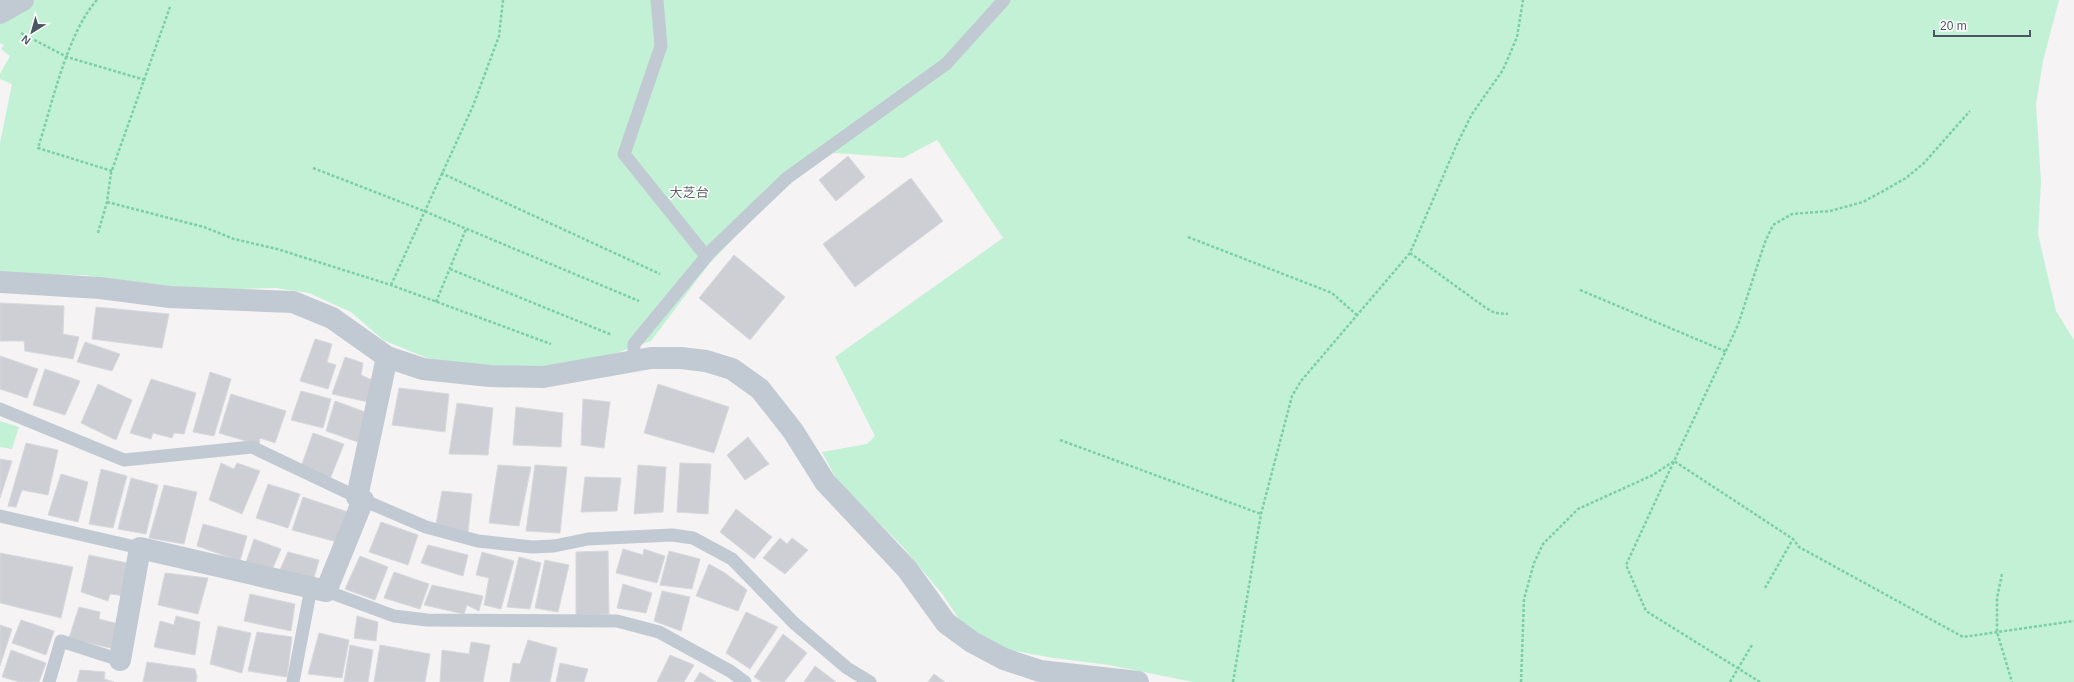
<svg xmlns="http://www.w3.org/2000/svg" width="2074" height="682" viewBox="0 0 2074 682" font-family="Helvetica,'Noto Sans JP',sans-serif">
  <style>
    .green { fill: #c3f1d5 }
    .building { fill: #cdcfd5; stroke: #d7d9de }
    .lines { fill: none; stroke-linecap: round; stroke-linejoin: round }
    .path { stroke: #7ad0a6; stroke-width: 2.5; stroke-dasharray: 3 2; stroke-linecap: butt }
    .lane { stroke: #c1cad2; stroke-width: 13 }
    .street { stroke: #c1cad2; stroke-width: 22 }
    .labels { text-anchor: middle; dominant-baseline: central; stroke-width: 3; stroke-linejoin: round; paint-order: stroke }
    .neighbourhood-label { font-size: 13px; fill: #5f6368; stroke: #fff }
  </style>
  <rect width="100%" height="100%" fill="#f5f3f3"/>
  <path class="green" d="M35,0H2059L2043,61L2036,104L2041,182L2038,234L2056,311L2074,340V682H1193L1109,665L1054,658L1009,650L985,639L961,622L943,595L903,547L838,482L822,452L867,444L875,436L835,357L1003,238L937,140L903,158L822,152L795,174L709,264L651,341L605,357L538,367L478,365L427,358L383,340L351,312L309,293L276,288L203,290L83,275L0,274V143L12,84L0,79V74L10,56L1,49L4,45L0,43V21Z
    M0,421L19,427L12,449L0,447Z"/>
  <path class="building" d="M848,156L865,177L836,201L819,180Z
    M911,178L943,221L855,287L823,244Z
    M734,255L785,297L750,340L699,298Z
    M0,303L64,306L63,334L79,337L73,359L25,351L24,341H0Z
    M96,307L169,314L162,348L92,339Z
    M315,339L332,344L327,362L336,365L328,389L300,381Z
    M85,342L120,354L112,371L77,362Z
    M0,356L38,369L27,398L0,389Z
    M345,357L363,363L361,375L372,380L368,402L332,394Z
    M45,369L80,381L65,415L33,405Z
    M210,372L231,379L214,436L193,432Z
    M151,379L196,393L184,434L174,433L172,438L153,433L151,439L130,433Z
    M98,384L132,400L116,440L81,423Z
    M658,384L729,407L714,453L644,433Z
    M399,388L449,394L445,432L392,425Z
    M301,391L331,399L323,428L291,420Z
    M231,394L286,411L275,443L260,438L259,445L219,433Z
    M583,399L610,402L604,448L581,445Z
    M335,401L368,413L361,443L326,431Z
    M457,403L493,408L488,455L449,454Z
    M516,407L563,413L561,447L513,445Z
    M313,433L344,444L330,479L301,467Z
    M748,437L769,464L745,480L727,455Z
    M26,443L58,450L48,495L22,490L16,507L8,506Z
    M0,459L12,461L0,498Z
    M221,463L234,469L237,463L260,471L242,514L209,500Z
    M680,463L711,464L708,514L677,512Z
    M498,465L531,467L519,526L489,523Z
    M535,465L567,467L560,533L526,531Z
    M638,465L666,467L663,512L634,514Z
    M101,469L127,476L113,528L89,524Z
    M61,474L88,482L78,522L48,515Z
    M585,477L621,478L617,511L581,512Z
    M131,478L158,485L146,534L118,529Z
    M268,484L300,494L288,528L256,518Z
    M164,485L197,492L184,544L149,538Z
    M442,491L472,494L468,532L436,524Z
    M303,497L348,512L337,542L292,530Z
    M736,509L772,537L754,559L720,532Z
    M381,522L418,535L408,565L369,552Z
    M203,524L247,536L240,561L197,546Z
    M780,538L787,544L792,538L808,550L785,574L763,558Z
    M254,539L281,549L272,570L245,565Z
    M428,545L468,555L463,576L421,563Z
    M623,549L643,555L644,549L665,556L657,583L616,573Z
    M608,551L609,614L576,615V552Z
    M669,551L700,559L692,589L660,585Z
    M288,552L319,560L313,581L279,572Z
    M482,552L514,561L501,609L484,605L489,578L476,575Z
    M0,553L73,567L61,618L0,603Z
    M89,555L132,564L125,596L110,594L108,601L81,592Z
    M360,556L388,567L375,600L345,589Z
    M519,557L541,563L530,609L507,607Z
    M545,560L569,565L558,612L535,608Z
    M709,564L725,573L747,590L738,611L696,596Z
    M394,572L429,584L420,609L384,598Z
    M165,573L208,578L198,614L158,605Z
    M623,584L652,593L646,613L617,608Z
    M432,585L483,596L479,611L467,605L464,614L424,605Z
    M662,591L690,597L681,631L654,621Z
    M250,594L295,604L291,631L244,621Z
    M79,607L100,612L99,619L119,624L114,649L69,638Z
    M746,612L778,627L750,669L726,653Z
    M176,616L200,622L195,655L154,647L160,621L174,625Z
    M357,616L378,622L376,641L354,638Z
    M21,620L54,631L46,655L12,643Z
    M0,625L12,629L0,666Z
    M218,626L251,633L242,673L210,664Z
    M257,632L292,637L287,677L248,671Z
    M319,633L349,640L342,678L308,674Z
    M783,634L807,653L784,682H762L754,677Z
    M528,640L557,648L550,682H510L513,663L520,664Z
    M471,642L490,645L483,682H440L442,650L469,654Z
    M350,645L373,650L368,682H344Z
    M380,645L430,654L425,682H374Z
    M11,650L46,663L39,682H20L2,677Z
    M670,655L694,665L684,682H657Z
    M147,662L195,669L197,677L196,682H143Z
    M560,663L588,669L584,682H556Z
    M815,666L836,682H804Z
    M80,670L105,672L104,679L114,682H77Z
    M700,672L716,682H694Z
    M934,674L945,682H928Z"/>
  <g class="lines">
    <path class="path" d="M97,0C67,33 52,105 38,148L112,171
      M21,33L67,57L145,80
      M313,168L424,211L639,301
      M441,173L660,274
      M107,202L204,227L234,239L277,249L391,285L551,344
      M98,233L107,202L111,173L170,7
      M1188,237L1332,293L1358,316
      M1410,253L1486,308L1495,313L1508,314
      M450,269L612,335
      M391,285L473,106L499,36L503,0
      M1580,290L1727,352
      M436,302L466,229
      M1060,440L1261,514
      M2002,574L1997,598V632L2012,682
      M1765,588L1793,539
      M1233,682L1261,514L1292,396L1301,381L1410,253L1457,144L1472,114L1503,70L1517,37L1523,0
      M1521,682L1524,599L1534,563L1543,544L1578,509L1653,475L1674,461L1738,325L1765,242L1773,225L1792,214L1830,211L1863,202L1885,190L1906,178L1924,163L1970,111
      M1730,682L1752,645
      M1760,682L1646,611L1626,565L1674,461L1793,539L1799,547L1963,637L2074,621"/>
    <path class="lane" d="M657,0L661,46L624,154L706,256
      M634,362V344L710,252L787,178L946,64L1004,0
      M0,409L124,460L252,447L357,497
      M363,500L426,527L478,541L532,547L554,546L588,539L672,535L693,538L732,559L794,623L847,668L870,682
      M0,516L140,548
      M326,591L394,616L427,620L617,621L659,632L730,671L745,682
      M49,682L61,641L120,660
      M293,682L311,588"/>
    <path class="street" d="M0,13L23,0
      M0,282L100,288L170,297L293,302L332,318L387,357L423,369L490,376L543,377L651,358H681L706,361L732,369L760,389L793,431L825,482L907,569L946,623L972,642L1004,659L1040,671L1138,682
      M120,660L140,548L326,591L363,500L357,497L387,357"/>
  </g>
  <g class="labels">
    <g class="neighbourhood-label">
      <text x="689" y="192">大芝台</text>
    </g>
  </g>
  <g transform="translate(32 32) rotate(217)" stroke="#ffffff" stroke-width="3" paint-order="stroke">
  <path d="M0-3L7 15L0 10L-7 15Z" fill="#4a5661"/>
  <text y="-6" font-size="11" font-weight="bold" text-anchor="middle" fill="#4a5661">N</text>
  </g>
  <path d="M1934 30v6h96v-6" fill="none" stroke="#4a5661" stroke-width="2"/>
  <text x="1940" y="30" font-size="12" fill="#4a5661" stroke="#ffffff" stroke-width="3" paint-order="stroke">20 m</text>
</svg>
